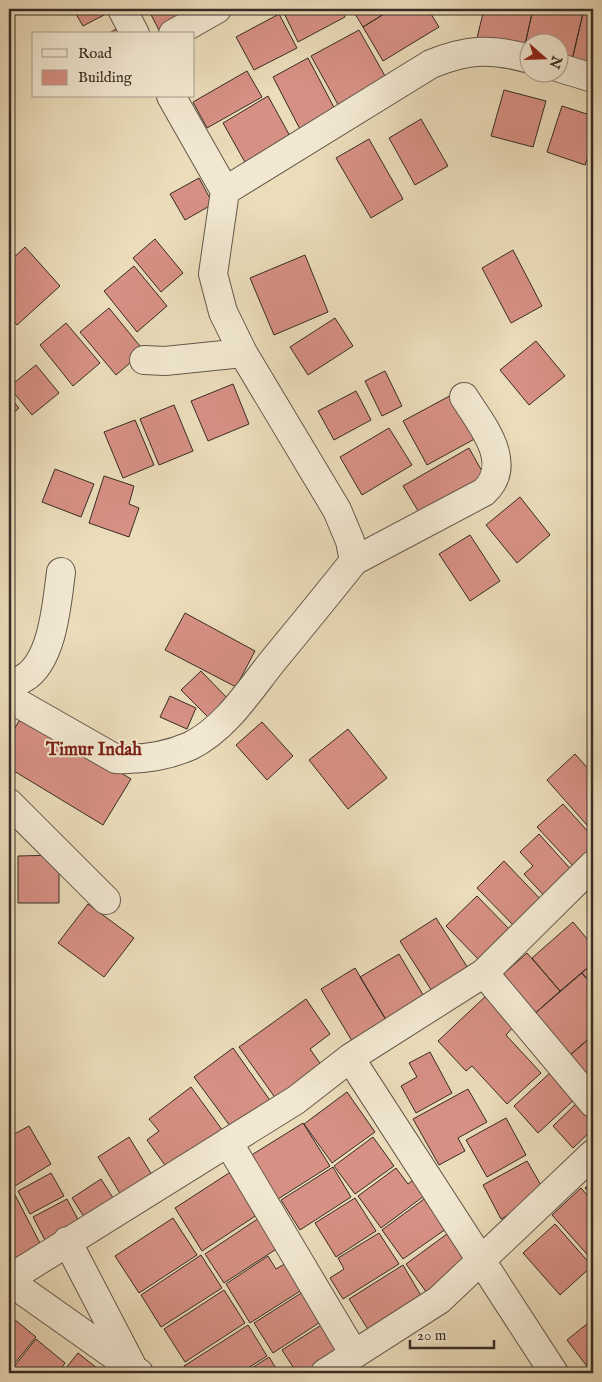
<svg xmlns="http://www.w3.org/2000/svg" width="602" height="1382" viewBox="0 0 602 1382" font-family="'IM FELL English',serif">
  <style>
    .building { fill: #d79084; stroke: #372c25 }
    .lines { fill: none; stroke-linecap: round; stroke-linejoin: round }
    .street-casing { stroke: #64584a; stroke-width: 30 }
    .street { stroke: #f2e8d2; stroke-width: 28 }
    .labels { text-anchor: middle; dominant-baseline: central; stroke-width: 4; stroke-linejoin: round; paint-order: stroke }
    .quarter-label { font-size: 18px; font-weight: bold; fill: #7a1f14; stroke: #f2e8d2 }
  </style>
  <rect width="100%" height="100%" fill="#ebdcba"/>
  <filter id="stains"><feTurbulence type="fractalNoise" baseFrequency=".004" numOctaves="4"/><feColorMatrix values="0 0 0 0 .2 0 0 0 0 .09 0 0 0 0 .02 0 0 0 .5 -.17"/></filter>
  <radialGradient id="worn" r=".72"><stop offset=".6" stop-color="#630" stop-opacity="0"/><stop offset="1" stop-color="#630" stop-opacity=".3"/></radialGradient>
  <path class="building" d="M73,9H101L104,15L83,26Z
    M148,9H204L160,32Z
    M282,9H340L345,17L298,42Z
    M352,9H392L363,27Z
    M392,9H428L439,27L383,61L363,27Z
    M484,9H533L524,49L477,38Z
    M533,9H584L572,60L560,57V42H530V50L524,49Z
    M584,9H593V65L572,60Z
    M279,14L297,48L254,70L236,37Z
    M119,27L123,34H108Z
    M359,30L389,83L341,110L311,56Z
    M308,58L338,115L303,135L273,77Z
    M247,71L262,97L207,128L193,102Z
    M504,90L546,101L533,147L491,136Z
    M268,96L291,138L246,164L223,123Z
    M562,106L593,116V141L585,165L547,152Z
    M421,119L448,166L415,185L389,138Z
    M369,139L403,199L371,218L336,158Z
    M199,178L213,204L185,220L170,194Z
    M155,239L183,273L161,292L133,258Z
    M25,247L60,286L17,325L9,316V262Z
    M513,250L542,306L511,323L482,268Z
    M305,255L328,312L274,335L250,278Z
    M134,266L167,306L137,332L104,291Z
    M109,308L144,351L116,375L80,332Z
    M335,318L353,346L308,375L290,347Z
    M66,323L100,363L73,386L40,345Z
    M536,341L565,376L529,405L500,370Z
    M36,365L59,393L32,415L9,387Z
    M385,371L402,406L382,416L365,381Z
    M233,384L249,424L208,441L191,401Z
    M356,391L371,420L334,440L318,411Z
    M457,392L480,436L427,465L403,421Z
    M9,396L19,408L9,417Z
    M174,405L193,451L159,465L140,419Z
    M135,420L154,465L123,478L104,432Z
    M389,428L412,465L362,495L340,457Z
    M469,448L488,482L423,519L403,486Z
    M55,469L94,484L81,517L42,502Z
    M104,476L134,486L129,504L139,508L129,537L89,523Z
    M520,497L550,535L517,563L486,525Z
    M470,535L500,581L470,601L439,554Z
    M185,613L255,651L236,687L165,650Z
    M201,671L231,702L212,721L181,690Z
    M170,696L196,708L187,729L160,717Z
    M23,714L131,779L103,825L9,768V738Z
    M262,722L293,756L267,780L236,745Z
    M348,729L387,778L348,809L309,760Z
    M575,754L593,774V832L547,780Z
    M563,804L593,837V852L575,868L537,827Z
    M539,834L576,875L549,901L524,874L533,866L520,852Z
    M59,855V903H18V856Z
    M504,861L545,904L518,930L477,888Z
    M477,896L513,933L483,964L446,926Z
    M88,904L134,938L104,977L58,943Z
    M436,918L473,976L437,999L400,941Z
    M573,922L593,946V963L560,991L532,958Z
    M527,953L560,991L532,1016L499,978Z
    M399,954L429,1005L391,1028L360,977Z
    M593,963V986L582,973Z
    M355,968L386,1020L352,1041L321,989Z
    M582,973L593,986V1035L568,1057L532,1016Z
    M488,994L516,1024L506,1035L541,1073L507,1104L472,1066L466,1071L438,1041Z
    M306,999L330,1034L310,1049L322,1066L276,1099L239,1047Z
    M593,1035V1086L568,1057Z
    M233,1048L274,1106L236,1134L194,1077Z
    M430,1052L452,1093L416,1113L401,1086L417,1077L409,1063Z
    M552,1071L576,1098L538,1133L514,1106Z
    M191,1087L226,1135L172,1175L147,1140L159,1131L149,1119Z
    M468,1089L487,1122L458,1138L465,1151L439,1165L413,1119Z
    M347,1092L375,1132L332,1163L304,1124Z
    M578,1102L593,1118V1129L573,1148L553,1126Z
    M506,1118L526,1155L487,1177L466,1140Z
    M303,1123L330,1166L278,1199L250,1156Z
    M29,1126L51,1164L10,1189L9,1137Z
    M129,1137L155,1180L124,1200L98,1157Z
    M373,1137L394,1166L355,1194L334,1166Z
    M527,1161L542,1187L529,1195L532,1202L501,1219L483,1185Z
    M333,1167L351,1197L300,1230L281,1200Z
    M396,1168L408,1184L417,1177L428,1193L381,1228L358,1196Z
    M232,1171L260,1213L202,1251L175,1208Z
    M51,1173L64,1196L30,1214L18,1191Z
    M101,1179L117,1204L88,1223L72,1198Z
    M593,1181V1197L585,1188Z
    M581,1188L593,1202V1261L552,1215Z
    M14,1193L43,1249L15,1264L9,1253V1196Z
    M355,1198L376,1231L336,1257L315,1223Z
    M67,1199L82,1227L48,1246L33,1217Z
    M424,1199L446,1229L403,1259L382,1230Z
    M262,1216L281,1246L224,1283L205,1254Z
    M173,1218L197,1255L139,1293L115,1256Z
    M555,1224L592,1266L560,1295L523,1253Z
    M379,1233L399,1264L343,1299L330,1278L344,1269L338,1258Z
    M447,1234L468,1263L427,1293L406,1264Z
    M201,1255L222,1288L161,1327L141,1295Z
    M268,1256L276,1269L288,1262L305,1288L250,1323L226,1284Z
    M403,1265L423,1299L374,1339L349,1299Z
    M224,1290L245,1323L185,1362L164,1329Z
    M306,1290L325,1319L273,1353L254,1323Z
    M9,1315L36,1337L9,1370Z
    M593,1319V1373H592L567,1340Z
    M326,1322L347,1354L317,1373H297L282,1350Z
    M248,1325L267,1356L240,1373H188L184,1366Z
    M36,1339L65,1363L58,1373H9Z
    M78,1353L103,1373H62Z
    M269,1357L279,1373H244Z"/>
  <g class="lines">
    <g class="street-casing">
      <path id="street" d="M122,9L135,34
        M173,34L217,9
        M560,68L593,78
        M171,96L225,191L431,64C468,49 491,48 530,59
        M144,360L165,361L243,353
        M354,561L484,492C515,463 481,424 464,397
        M9,683C13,681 20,681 24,678C53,661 57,602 61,572
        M9,698L116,759C141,760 167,756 190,746C225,729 249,691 272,662C300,628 327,595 354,561L350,541L337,510L243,353L223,312L213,274L225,191
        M9,803L106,900
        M484,973L593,1103
        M350,1058L554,1373
        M228,1142L354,1354
        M67,1241L131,1364
        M9,1279L296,1100L350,1058L484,973L593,865
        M9,1281L139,1373
        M325,1373L439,1300L593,1154"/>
    </g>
    <use href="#street" class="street"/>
  </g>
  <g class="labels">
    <g class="quarter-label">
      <text x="94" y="750">Timur Indah</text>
    </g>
  </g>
  <rect width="602" height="1382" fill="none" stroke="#ebdcba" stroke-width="30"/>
  <rect x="10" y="10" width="582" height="1362" fill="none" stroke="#372c25" stroke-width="2.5"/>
  <rect x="15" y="15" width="572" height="1352" fill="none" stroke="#372c25"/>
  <rect x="32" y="32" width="162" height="65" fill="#f2e8d2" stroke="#a79d8d"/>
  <rect x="42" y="49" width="25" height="8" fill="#f2e8d2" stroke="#a79d8d"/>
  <text x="78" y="58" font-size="15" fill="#372c25">Road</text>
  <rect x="42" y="70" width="25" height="15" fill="#d79084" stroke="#a79d8d"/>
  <text x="78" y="82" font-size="15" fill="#372c25">Building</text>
  <g transform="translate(544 58) rotate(110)"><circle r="24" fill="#f2e8d2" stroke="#a79d8d"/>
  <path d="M0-4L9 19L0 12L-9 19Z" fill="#8f2418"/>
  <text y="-8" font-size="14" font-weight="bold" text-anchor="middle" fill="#372c25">N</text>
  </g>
  <path d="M410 1340v8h84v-8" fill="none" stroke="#372c25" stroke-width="2.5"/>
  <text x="417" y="1340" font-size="15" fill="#372c25" stroke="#f2e8d2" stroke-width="4" paint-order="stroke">20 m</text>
  <rect width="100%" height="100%" filter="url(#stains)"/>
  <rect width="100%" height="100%" fill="url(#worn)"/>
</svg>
